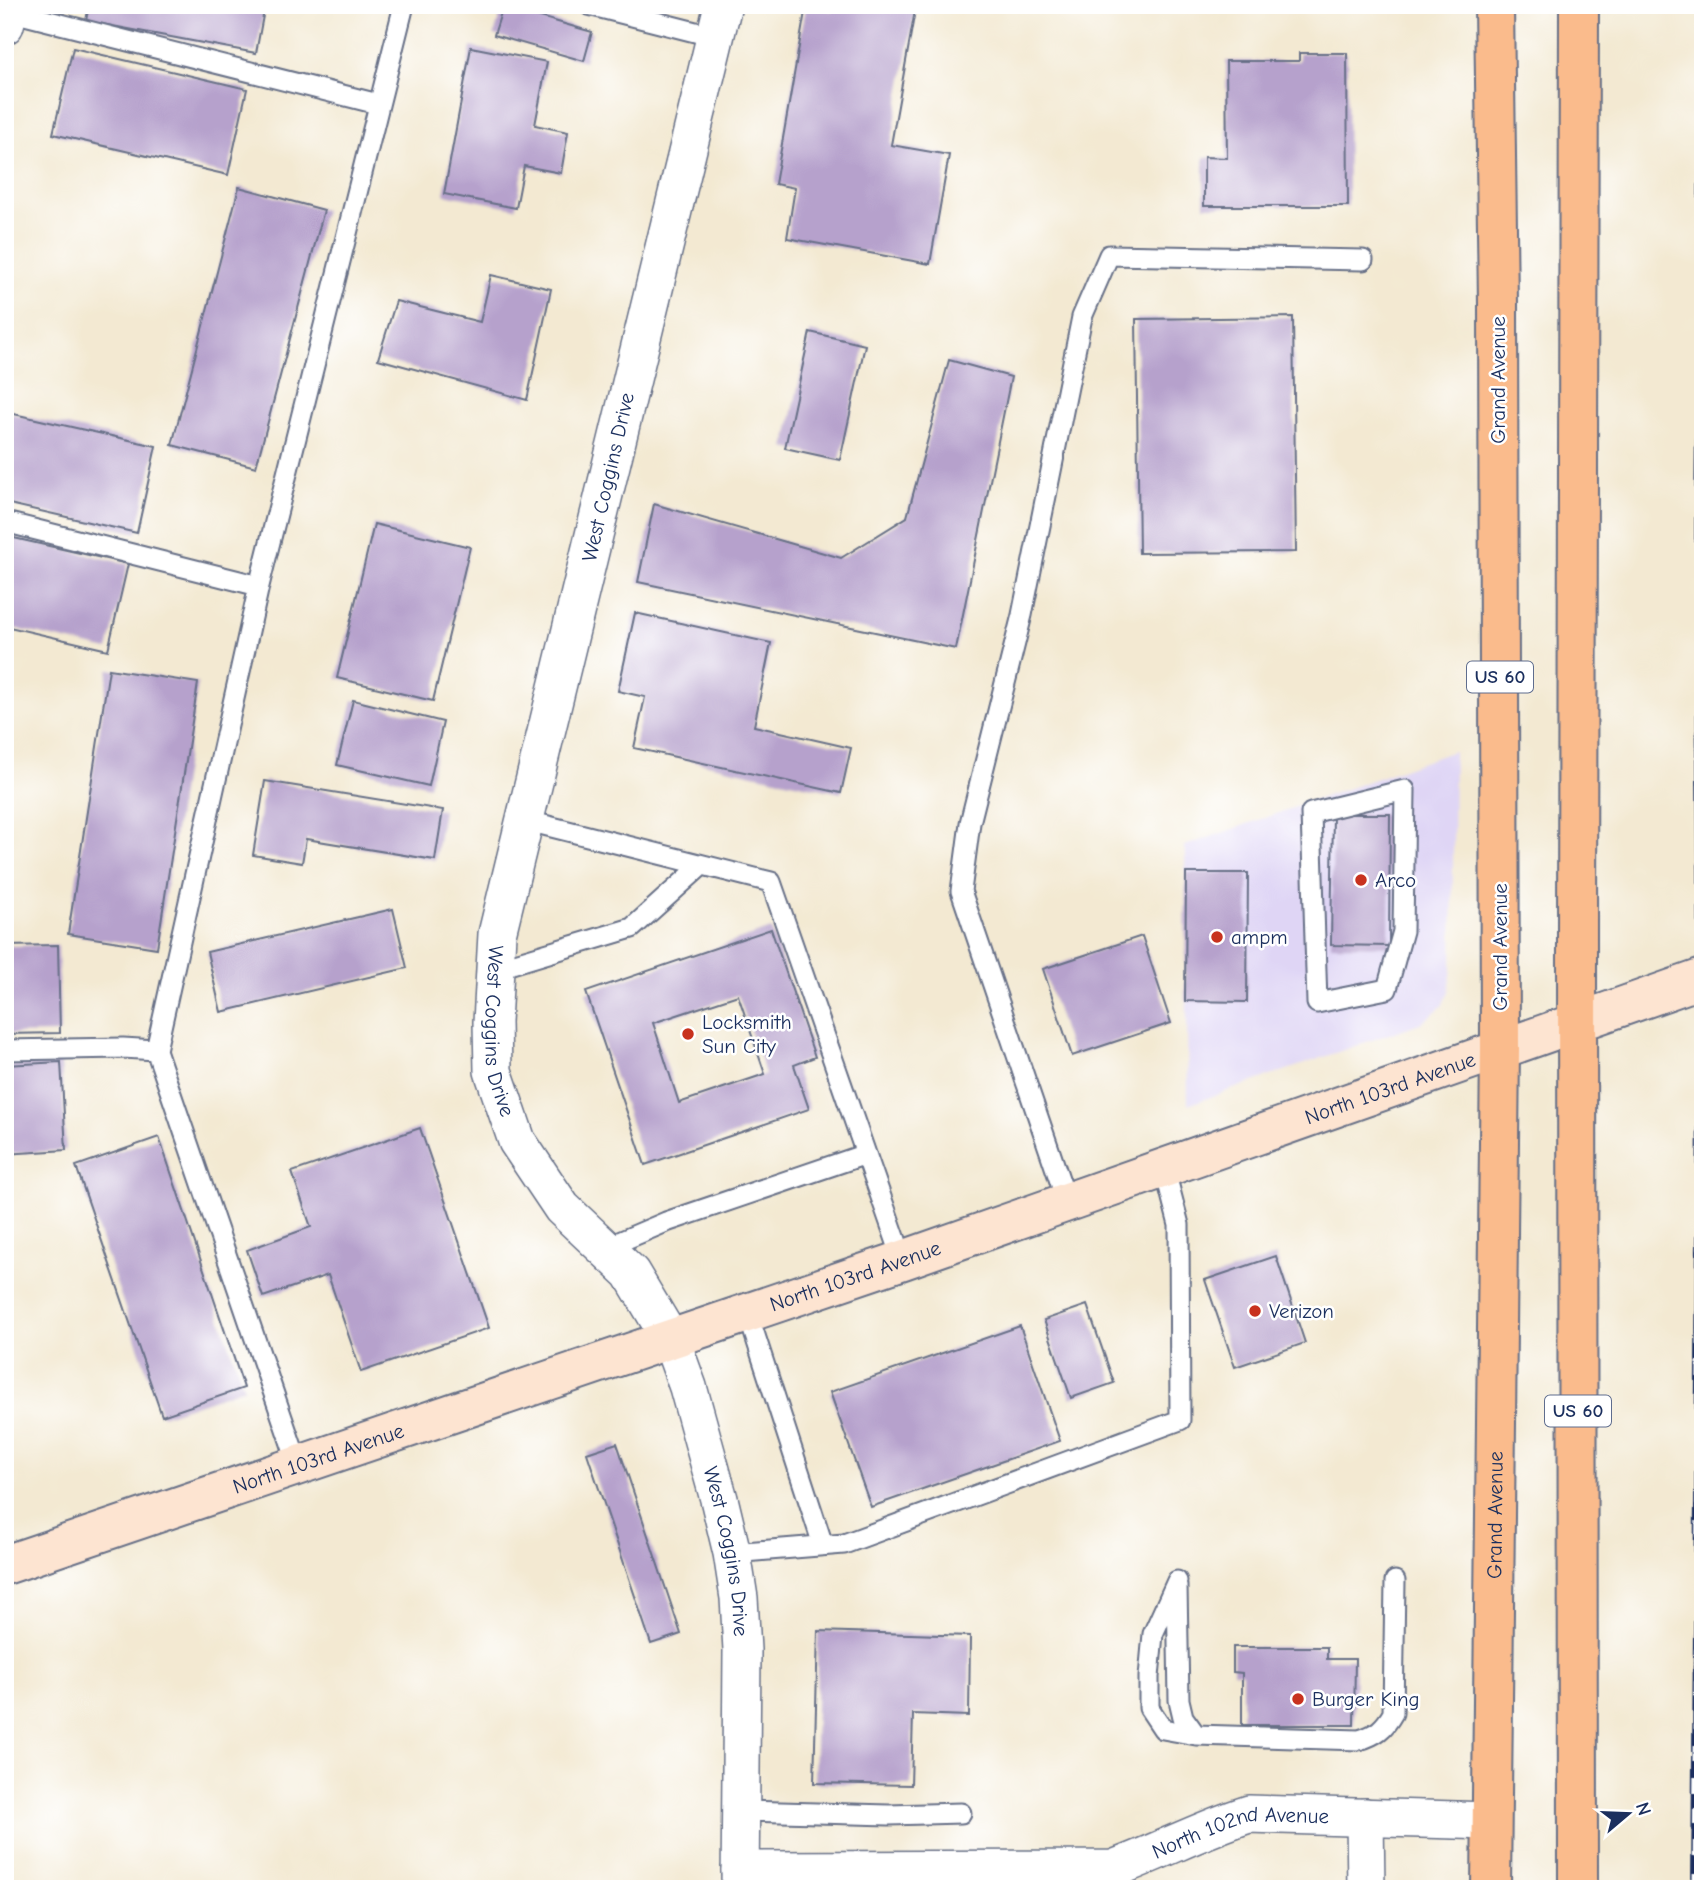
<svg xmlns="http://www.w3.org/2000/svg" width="1708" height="1894" viewBox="0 0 1708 1894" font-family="'Comic Neue',sans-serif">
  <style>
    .built { fill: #dfd5f5 }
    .building { fill: #b6a1cc; fill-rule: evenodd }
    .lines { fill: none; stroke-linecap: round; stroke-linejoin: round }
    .lane-casing { stroke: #677087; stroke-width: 23 }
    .street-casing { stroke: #677087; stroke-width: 40 }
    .secondary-casing { stroke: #677087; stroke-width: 42 }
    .highway-casing { stroke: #677087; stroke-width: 42 }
    .lane { stroke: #fff; stroke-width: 19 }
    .street { stroke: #fff; stroke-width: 37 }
    .secondary { stroke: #fde4d1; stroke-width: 38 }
    .highway { stroke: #fabb8c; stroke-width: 38 }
    .rail-casing { stroke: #1b2f5e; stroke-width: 8 }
    .rail { stroke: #fff; stroke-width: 5; stroke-dasharray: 16; stroke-linecap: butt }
    .poi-dot { fill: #c8321e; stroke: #fff; stroke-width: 2.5 }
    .labels { text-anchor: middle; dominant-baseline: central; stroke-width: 5; stroke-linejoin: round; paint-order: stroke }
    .shield { fill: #fff; stroke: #5f6d8e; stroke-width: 2 }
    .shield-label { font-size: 19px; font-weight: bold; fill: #1b2f5e }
    .street-label { font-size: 21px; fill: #1b2f5e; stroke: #fff }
    .poi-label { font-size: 21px; fill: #1b2f5e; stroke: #fff; text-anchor: start }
  </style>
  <rect width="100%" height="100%" fill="#fff"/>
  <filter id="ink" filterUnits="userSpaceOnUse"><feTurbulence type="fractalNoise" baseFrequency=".0143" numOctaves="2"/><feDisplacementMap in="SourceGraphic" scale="14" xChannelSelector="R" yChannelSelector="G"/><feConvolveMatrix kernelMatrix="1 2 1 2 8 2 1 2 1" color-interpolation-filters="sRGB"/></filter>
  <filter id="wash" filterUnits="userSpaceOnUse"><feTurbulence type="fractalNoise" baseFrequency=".00686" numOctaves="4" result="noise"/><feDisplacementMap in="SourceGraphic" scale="28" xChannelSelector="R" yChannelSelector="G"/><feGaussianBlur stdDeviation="1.57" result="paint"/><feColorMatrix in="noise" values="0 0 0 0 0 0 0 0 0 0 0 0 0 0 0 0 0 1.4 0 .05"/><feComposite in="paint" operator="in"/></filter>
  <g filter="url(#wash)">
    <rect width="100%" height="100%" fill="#f3e9d2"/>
    <path class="built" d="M1454,751L1452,967L1449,991L1442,1006L1423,1022L1188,1105L1185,846Z"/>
    <g id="blocks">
      <path class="building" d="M89,5H265L256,53L86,21Z
        M834,5H916L891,145L949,155L930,264L787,238L795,188L775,184L806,6L833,11Z
        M503,6L592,32L584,61L494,35Z
        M471,47L547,62L535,125L568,132L561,173L524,166L516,208L444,194Z
        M73,48L247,89L228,175L53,134Z
        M1299,53H1347L1348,206H1204V157L1227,158L1226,61H1299Z
        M239,187L324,210L256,467L172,445Z
        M491,275L551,289L527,400L378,359L396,301L480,322Z
        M1293,317L1296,552L1139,553L1136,319Z
        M810,332L865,345L840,460L785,448Z
        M949,360L1011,377L956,649L638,582L654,504L841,558L907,517Z
        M5,412L156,446L137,533L5,503Z
        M374,524L470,547L433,701L337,678Z
        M5,536L128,564L108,650L5,626Z
        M635,613L771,643L754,726L851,748L841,793L634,748L645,697L618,691Z
        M109,669L198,683L157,948L68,934Z
        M353,700L443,722L429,786L337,765Z
        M265,781L443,810L435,860L306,839L302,863L253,855Z
        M1333,814H1390L1389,946L1331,945Z
        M1186,873H1248L1247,1002L1185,1001Z
        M393,909L407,968L221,1012L207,952Z
        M771,929L815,1057L794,1065L809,1109L645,1165L586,992ZM738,995L765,1074L679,1103L653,1023Z
        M1142,936L1171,1023L1072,1056L1043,969Z
        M58,945L60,1033L5,1034V946Z
        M61,1062L66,1150L5,1154V1065Z
        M420,1128L489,1328L361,1372L328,1275L263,1297L247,1250L311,1227L292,1172Z
        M159,1137L244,1388L162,1416L76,1166Z
        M1276,1256L1305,1343L1235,1367L1205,1280Z
        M1087,1305L1114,1383L1071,1398L1044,1320Z
        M1020,1326L1060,1441L871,1507L830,1392Z
        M617,1443L681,1634L651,1644L587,1453Z
        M818,1631L970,1636L969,1716L913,1714L911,1785L814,1783Z
        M1233,1647H1327V1659H1355L1354,1725H1242V1673L1233,1672Z"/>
    </g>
  </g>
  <g filter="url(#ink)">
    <use href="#blocks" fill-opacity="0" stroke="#677087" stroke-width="2"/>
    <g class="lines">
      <g class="lane-casing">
        <path id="lane" d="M589,5L715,37
          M9,11L378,104
          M5,522L259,586
          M1405,790L1403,931L1387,989L1317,1003L1311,813Z
          M524,820L771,882L903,1260
          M495,969L632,928L702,865
          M5,1050L123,1048L156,1050
          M1067,1202L961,891L970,823L1022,615L1082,317L1109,255L1363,260
          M605,1248L666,1222L866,1154
          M748,1314L823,1545
          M299,1467L156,1050L259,586L404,5
          M732,1553L844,1544L1180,1420L1179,1225L1164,1167
          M1177,1581L1153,1634L1149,1677V1708L1163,1729L1196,1735L1359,1740C1376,1735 1384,1729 1393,1713L1395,1581
          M1177,1586L1179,1700L1183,1717L1196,1735
          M741,1811L889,1815L961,1813"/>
      </g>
      <g class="street-casing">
        <g id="street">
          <path id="s1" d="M723,5L497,934L492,1022L493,1071L517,1141L562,1208L631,1273L671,1340L688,1387L719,1499L732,1553L739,1598L742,1650L740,1889"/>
          <path d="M5,25L10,5"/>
          <path d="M1365,1817L1366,1889"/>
          <path id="s2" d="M740,1870L1113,1869C1159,1852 1202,1829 1249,1814L1491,1821"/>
        </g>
      </g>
      <g class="secondary-casing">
        <g id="secondary">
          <path id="s3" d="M5,1565L903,1260L1703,978"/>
        </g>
      </g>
      <g class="highway-casing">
        <g id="highway">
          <path id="s4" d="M1491,1889L1500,1049L1498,304L1494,5"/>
          <path d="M1578,1889L1577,939L1579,5"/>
        </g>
      </g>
      <use href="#lane" class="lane"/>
      <use href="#street" class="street"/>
      <use href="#secondary" class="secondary"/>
      <use href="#highway" class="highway"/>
      <g class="rail-casing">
        <path id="rail" d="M1695,1889L1702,979L1698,538L1703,5"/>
      </g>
      <use href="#rail" class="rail"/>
    </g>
  </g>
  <g class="poi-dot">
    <circle cx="1361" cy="880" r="7"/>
    <circle cx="1217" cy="937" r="7"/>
    <circle cx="688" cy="1034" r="7"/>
    <circle cx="1255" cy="1311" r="7"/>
    <circle cx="1298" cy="1699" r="7"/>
  </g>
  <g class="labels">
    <g class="shield">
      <rect x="1467" y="661.5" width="66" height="31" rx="5"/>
      <rect x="1545" y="1395.5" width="66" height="31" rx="5"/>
    </g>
    <g class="shield-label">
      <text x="1500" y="677">US 60</text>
      <text x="1578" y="1411">US 60</text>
    </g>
    <g class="street-label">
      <text transform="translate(1498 380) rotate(-90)">Grand Avenue</text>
      <text transform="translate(608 477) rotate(-77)">West Coggins Drive</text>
      <text transform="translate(1500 947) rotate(-90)">Grand Avenue</text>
      <text stroke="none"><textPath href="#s1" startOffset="1054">West Coggins Drive</textPath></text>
      <text stroke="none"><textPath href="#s3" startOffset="1465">North 103rd Avenue</textPath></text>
      <text stroke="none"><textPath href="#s3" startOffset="898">North 103rd Avenue</textPath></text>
      <text stroke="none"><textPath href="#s3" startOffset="331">North 103rd Avenue</textPath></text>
      <text stroke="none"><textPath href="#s4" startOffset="374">Grand Avenue</textPath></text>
      <text stroke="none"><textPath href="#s1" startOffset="1640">West Coggins Drive</textPath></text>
      <text stroke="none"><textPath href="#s2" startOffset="508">North 102nd Avenue</textPath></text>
    </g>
    <g class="poi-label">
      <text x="1375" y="880">Arco</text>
      <text x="1231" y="937">ampm</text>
      <text x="702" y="1022">Locksmith<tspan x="702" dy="24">Sun City</tspan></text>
      <text x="1269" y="1311">Verizon</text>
      <text x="1312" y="1699">Burger King</text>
    </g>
  </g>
  <rect width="1708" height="1894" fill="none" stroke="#fff" stroke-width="28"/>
  <g transform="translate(1628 1814) rotate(71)" stroke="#ffffff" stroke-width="5" paint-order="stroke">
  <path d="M0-5L12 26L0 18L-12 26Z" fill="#1b2f5e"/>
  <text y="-10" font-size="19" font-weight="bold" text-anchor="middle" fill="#1b2f5e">N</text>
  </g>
</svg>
